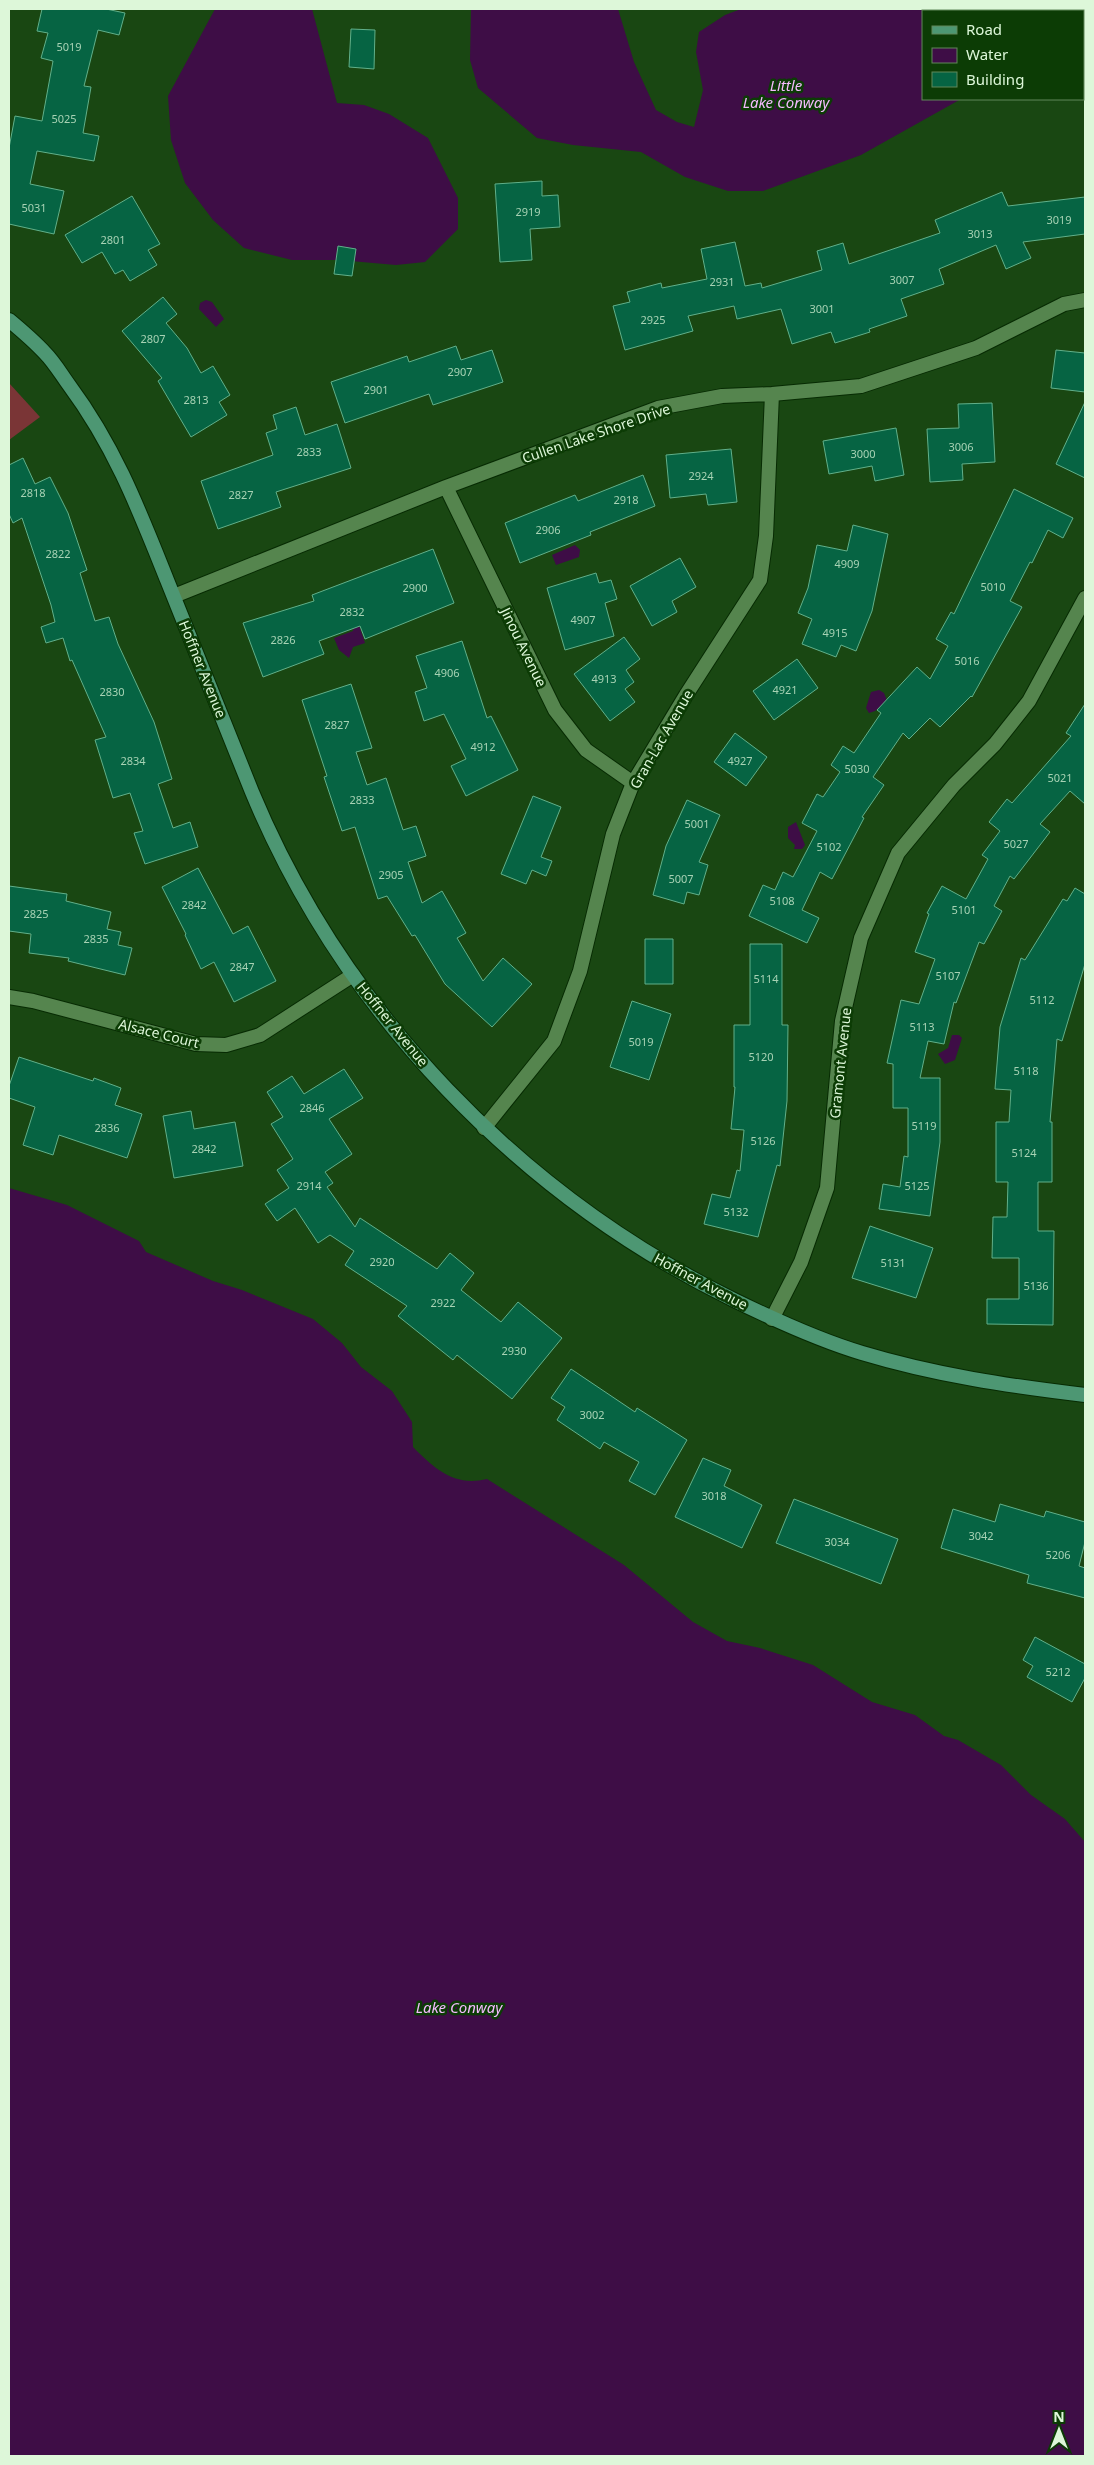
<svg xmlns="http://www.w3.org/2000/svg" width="1094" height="2465" viewBox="0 0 1094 2465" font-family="'Noto Sans',sans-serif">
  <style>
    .green { fill: #7a3536 }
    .water { fill: #3e0d46 }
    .building { fill: #066443; stroke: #61b08a }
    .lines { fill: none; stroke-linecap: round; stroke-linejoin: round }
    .minor-casing { stroke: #072b03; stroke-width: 16 }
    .secondary-casing { stroke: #072b03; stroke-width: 16 }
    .minor { stroke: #55854e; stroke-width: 14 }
    .secondary { stroke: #4d9773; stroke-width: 14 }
    .labels { text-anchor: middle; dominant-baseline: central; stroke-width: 5; stroke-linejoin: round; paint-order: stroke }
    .number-label { font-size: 11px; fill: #a7d2b4 }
    .street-label { font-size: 14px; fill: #ddf7d9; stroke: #0c3c05 }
    .water-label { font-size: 15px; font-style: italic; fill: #f5bbff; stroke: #0c3c05 }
  </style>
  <rect width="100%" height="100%" fill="#194712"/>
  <path class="green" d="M9,383L40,417L9,440Z"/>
  <path class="water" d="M215,9H312L337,103L364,105L389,114L428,138L458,198V229L425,262L396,265L339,260H292L244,248L213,220L185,183L171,140L168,96Z
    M471,9H618L634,62L656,110L677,122L694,127L703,90L696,52L699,32L725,15L741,9H1085V81H1083V11H923V99H961L861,155L763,191H728L685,177L641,152L573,145L537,138L478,88L470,60Z
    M206,300L212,302L224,319L216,327L199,309L200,303Z
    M575,545L580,550L579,557L556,565L552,555Z
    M359,625L365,643L353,647L349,658L339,650L334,638L353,631V627Z
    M879,690L884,693L887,701L875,711L869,713L866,708L871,692Z
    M796,822L805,845L802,849H794L795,845L788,838V827Z
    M952,1035H959L962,1038L955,1060L945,1064L938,1054L948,1048Z
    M9,1188L67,1205L139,1241L146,1252L213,1281L242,1290L313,1319L342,1343L361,1367L392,1391L412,1422L413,1447C435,1469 454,1487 487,1479L624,1565L693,1622L727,1641L760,1648L813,1665L872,1702L915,1715L944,1736L958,1740L1001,1765L1031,1795L1065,1819L1085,1842V2456H9Z"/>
  <path class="building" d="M42,9H106L125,13L119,35L98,30L84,86L91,87L83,133L99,136L94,161L37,151L30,184L64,191L54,234L9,224V148L15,116L42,121L53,61L41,58L48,33L37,31Z
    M351,29L375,30L374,69L349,67Z
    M542,181V196L558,195L560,227L530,229L532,260L500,262L495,184Z
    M1002,192L1008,206L1085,197V234L1023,242L1031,258L1006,269L996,245L939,269L944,284L901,299L907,316L869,329L870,332L835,343L831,332L792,344L781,309L737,319L734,306L688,316L693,331L625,350L613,306L630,302L627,292L661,283L662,288L707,279L701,249L735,242L745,286L761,283L762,288L822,270L817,251L843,243L849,264L940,233L935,220Z
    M132,196L160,244L148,250L157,265L130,281L123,270L115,274L102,252L82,263L65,235Z
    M338,246L356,249L352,276L334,274Z
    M163,297L177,314L166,323L187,348L201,373L213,366L230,395L219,402L227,415L191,437L158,381L162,378L122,331Z
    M456,346L461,360L492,350L503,382L433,405L429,394L345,423L331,382L407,356L409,362Z
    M1056,350L1085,353V392L1051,388Z
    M1085,402V478L1056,464Z
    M992,403L995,462L962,464L963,480L930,482L927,429L959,428L958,404Z
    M296,407L305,435L337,424L351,468L276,492L281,507L218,529L201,481L273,455L266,433L277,429L273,415Z
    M896,428L904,475L875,481L872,466L829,474L823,441Z
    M731,449L737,502L708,505L706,494L670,498L666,455Z
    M23,458L35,484L50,477L68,513L87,570L80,573L95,621L109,617L118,644L154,722L172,779L158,784L173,828L190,822L198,847L145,864L134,833L143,831L130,793L113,798L95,740L106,737L72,660L70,661L63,638L46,643L41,627L55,622L51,605L22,518L13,523L9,514V465Z
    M643,475L655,506L590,532L591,535L520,563L505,523L575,495L578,501Z
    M1014,489L1073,518L1063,538L1048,530L1032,563L1030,562L1010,601L1022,607L972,697L971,696L940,727L930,718L909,739L903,733L873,777L884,785L862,817L864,818L832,879L820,872L802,910L819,918L807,943L749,916L763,885L775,890L783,872L793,877L817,831L802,823L817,794L823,797L840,772L831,765L843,746L854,753L881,713L877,710L917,667L930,679L948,646L936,639L951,612L954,614Z
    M853,525L888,534L872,611L856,651L841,645L836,657L802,644L812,619L798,613L808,588L817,545L847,551Z
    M433,549L454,603L365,639L360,626L319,641L324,654L263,677L243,623L314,601L312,595Z
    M680,558L696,587L672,601L677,612L652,626L630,586Z
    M596,573L599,583L611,580L617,599L605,603L614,636L565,650L547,588Z
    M624,637L640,659L626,670L634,682L625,689L635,702L610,721L574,674Z
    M462,641L487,718L491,716L518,770L466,796L451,766L466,759L444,714L424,721L415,692L427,688L416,656Z
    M797,659L818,688L774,720L753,691Z
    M351,684L372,748L356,752L367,785L386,778L403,830L416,826L426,856L408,862L422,903L442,891L466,933L457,938L483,981L503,958L532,984L492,1027L445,984L415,935L412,936L387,896L378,899L355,827L342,831L324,777L327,776L302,700Z
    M1085,704V804L1070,791L1040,824L1050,832L1014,879L1010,876L994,906L1002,911L984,944L979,942L956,1003L954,1002L944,1044L928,1041L920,1078H940V1142L930,1216L879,1209L883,1184L900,1187L904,1156L908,1157V1108H893V1064L887,1063L901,1000L919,1004L935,959L915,952L929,914L927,913L942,886L966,899L988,859L982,855L1000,831L989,822L1007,799L1012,803L1071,736L1066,733Z
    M735,733L767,757L746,786L714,762Z
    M533,796L561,807L541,857L552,861L546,876L532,870L526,884L501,874Z
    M687,800L720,815L699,862L708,865L699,895L687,892L684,904L653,895L666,846Z
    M198,868L233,934L248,926L276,981L234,1002L214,962L201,969L185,935L186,934L162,887Z
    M9,886L67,894L66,901L111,912L107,929L121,932L118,945L132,948L125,975L68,961L69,958L29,953L31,934L9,931Z
    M1075,888L1085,894V964L1062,1041L1057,1039L1050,1122H1052V1182H1038V1231H1054L1053,1325L987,1324V1299H1019V1258H992L993,1217H1007L1008,1182H996V1122H1009L1011,1090L995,1089L1000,1027L1021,958L1025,960L1063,899L1067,901Z
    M645,939H673V984H645Z
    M750,944H782V1025H788L787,1101L780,1166L777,1165L758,1237L704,1224L712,1194L730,1198L737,1170L740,1171L744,1130L731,1129L735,1087H734V1025H750Z
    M632,1001L671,1014L649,1080L610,1067Z
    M19,1057L93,1081L94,1078L121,1088L115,1105L142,1114L127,1158L59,1135L53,1155L23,1145L35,1107L9,1098V1086Z
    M344,1069L363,1098L329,1119L352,1154L325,1172L333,1183L327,1187L355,1227L360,1218L437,1269L450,1253L474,1273L461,1290L501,1322L518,1302L562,1338L512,1399L457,1355L453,1360L398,1316L407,1306L345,1265L354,1251L330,1235L318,1243L295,1208L277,1221L265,1204L289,1188L277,1170L293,1159L271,1124L283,1117L267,1092L292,1076L304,1094Z
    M191,1111L194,1129L235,1122L243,1166L174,1178L163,1116Z
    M870,1226L933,1248L916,1298L852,1278Z
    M571,1369L635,1412L637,1408L687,1440L655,1495L629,1481L639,1462L604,1442L600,1449L557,1420L565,1407L551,1398Z
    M703,1458L731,1470L724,1486L762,1505L742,1548L675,1517Z
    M794,1499L898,1539L881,1584L776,1543Z
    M1000,1504L1044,1517L1046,1511L1085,1522V1542L1079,1566L1085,1568V1598L1027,1583L1029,1575L941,1548L953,1509L995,1522Z
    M1035,1637L1085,1664V1678L1072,1702L1027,1677L1033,1666L1023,1660Z"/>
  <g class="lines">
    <g class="minor-casing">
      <path id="minor" d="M446,487L555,710L586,750L633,783
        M174,596L446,487L658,408L722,396L772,394L861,386L976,348L1064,304L1085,300
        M9,997L33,1001L196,1044L226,1045L260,1035L353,975
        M484,1128L554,1041L580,971L613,834L633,783L686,695L760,580L766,536L772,394
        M772,1319L801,1262L827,1188L842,1021L861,938L898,853L954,785L995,744L1029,701L1085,598"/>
    </g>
    <g class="secondary-casing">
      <path id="secondary" d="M9,320C21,330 34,341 45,353C54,362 61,374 69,385C115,447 139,510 167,580C196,651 224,722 252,792C344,1013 520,1195 734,1300C775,1320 818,1340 862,1353C935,1375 1009,1386 1085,1395"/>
    </g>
    <use href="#minor" class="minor"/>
    <use href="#secondary" class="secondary"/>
  </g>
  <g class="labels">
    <g class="number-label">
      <text x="69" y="46">5019</text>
      <text x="64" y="118">5025</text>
      <text x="34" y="207">5031</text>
      <text x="528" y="211">2919</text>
      <text x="1059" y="219">3019</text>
      <text x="980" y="233">3013</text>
      <text x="113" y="239">2801</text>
      <text x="902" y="279">3007</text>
      <text x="722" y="281">2931</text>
      <text x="822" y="308">3001</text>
      <text x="653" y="319">2925</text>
      <text x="153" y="338">2807</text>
      <text x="460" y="371">2907</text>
      <text x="376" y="389">2901</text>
      <text x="196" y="399">2813</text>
      <text x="961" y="446">3006</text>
      <text x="309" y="451">2833</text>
      <text x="863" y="453">3000</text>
      <text x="701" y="475">2924</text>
      <text x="33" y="492">2818</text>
      <text x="241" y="494">2827</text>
      <text x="626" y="499">2918</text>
      <text x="548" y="529">2906</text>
      <text x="58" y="553">2822</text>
      <text x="847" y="563">4909</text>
      <text x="993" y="586">5010</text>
      <text x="415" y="587">2900</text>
      <text x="352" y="611">2832</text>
      <text x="583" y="619">4907</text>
      <text x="835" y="632">4915</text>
      <text x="283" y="639">2826</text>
      <text x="967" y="660">5016</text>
      <text x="447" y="672">4906</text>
      <text x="604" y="678">4913</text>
      <text x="785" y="689">4921</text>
      <text x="112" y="691">2830</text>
      <text x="337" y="724">2827</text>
      <text x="483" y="746">4912</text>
      <text x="133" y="760">2834</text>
      <text x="740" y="760">4927</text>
      <text x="857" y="768">5030</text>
      <text x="1060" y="777">5021</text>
      <text x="362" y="799">2833</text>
      <text x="697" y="823">5001</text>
      <text x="1016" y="843">5027</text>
      <text x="829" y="846">5102</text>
      <text x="391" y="874">2905</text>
      <text x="681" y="878">5007</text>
      <text x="782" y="900">5108</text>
      <text x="194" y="904">2842</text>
      <text x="964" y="909">5101</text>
      <text x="36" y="913">2825</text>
      <text x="96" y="938">2835</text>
      <text x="242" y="966">2847</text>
      <text x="948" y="975">5107</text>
      <text x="766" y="978">5114</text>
      <text x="1042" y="999">5112</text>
      <text x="922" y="1026">5113</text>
      <text x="641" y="1041">5019</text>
      <text x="761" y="1056">5120</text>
      <text x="1026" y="1070">5118</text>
      <text x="312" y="1107">2846</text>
      <text x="924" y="1125">5119</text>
      <text x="107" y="1127">2836</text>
      <text x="763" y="1140">5126</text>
      <text x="204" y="1148">2842</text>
      <text x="1024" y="1152">5124</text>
      <text x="309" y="1185">2914</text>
      <text x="917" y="1185">5125</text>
      <text x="736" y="1211">5132</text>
      <text x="382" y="1261">2920</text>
      <text x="893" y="1262">5131</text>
      <text x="1036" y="1285">5136</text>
      <text x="443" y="1302">2922</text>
      <text x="514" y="1350">2930</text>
      <text x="592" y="1414">3002</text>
      <text x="714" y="1495">3018</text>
      <text x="981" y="1535">3042</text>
      <text x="837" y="1541">3034</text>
      <text x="1058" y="1554">5206</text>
      <text x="1058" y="1671">5212</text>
    </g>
    <g class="street-label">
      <text transform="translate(596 433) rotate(-19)">Cullen Lake Shore Drive</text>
      <text transform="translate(524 647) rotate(64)">Jinou Avenue</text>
      <text transform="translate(203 669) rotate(68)">Hoffner Avenue</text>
      <text transform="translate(661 739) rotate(-60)">Gran-Lac Avenue</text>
      <text transform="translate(393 1024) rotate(51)">Hoffner Avenue</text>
      <text transform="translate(159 1033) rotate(14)">Alsace Court</text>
      <text transform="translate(840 1063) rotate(-84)">Gramont Avenue</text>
      <text transform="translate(701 1281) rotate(28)">Hoffner Avenue</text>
    </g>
    <g class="water-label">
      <text x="786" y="85">Little<tspan x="786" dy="17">Lake Conway</tspan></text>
      <text x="459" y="2007">Lake Conway</text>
    </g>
  </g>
  <rect width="1094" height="2465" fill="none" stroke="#ddf7d9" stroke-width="20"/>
  <rect x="922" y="10" width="162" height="90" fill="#0c3c05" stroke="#60875a"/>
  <rect x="932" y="26" width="25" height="8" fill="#4d9773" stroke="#60875a"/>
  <text x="966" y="35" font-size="15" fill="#ddf7d9">Road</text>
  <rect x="932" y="48" width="25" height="15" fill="#3e0d46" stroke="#60875a"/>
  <text x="966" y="60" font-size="15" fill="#ddf7d9">Water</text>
  <rect x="932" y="72" width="25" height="15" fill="#066443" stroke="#60875a"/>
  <text x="966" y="85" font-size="15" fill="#ddf7d9">Building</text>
  <g transform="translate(1059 2430)" stroke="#0c3c05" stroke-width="4" paint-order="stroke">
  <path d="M0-4L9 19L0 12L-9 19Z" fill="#ddf7d9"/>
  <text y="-8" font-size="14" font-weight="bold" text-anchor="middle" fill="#ddf7d9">N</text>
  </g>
</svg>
